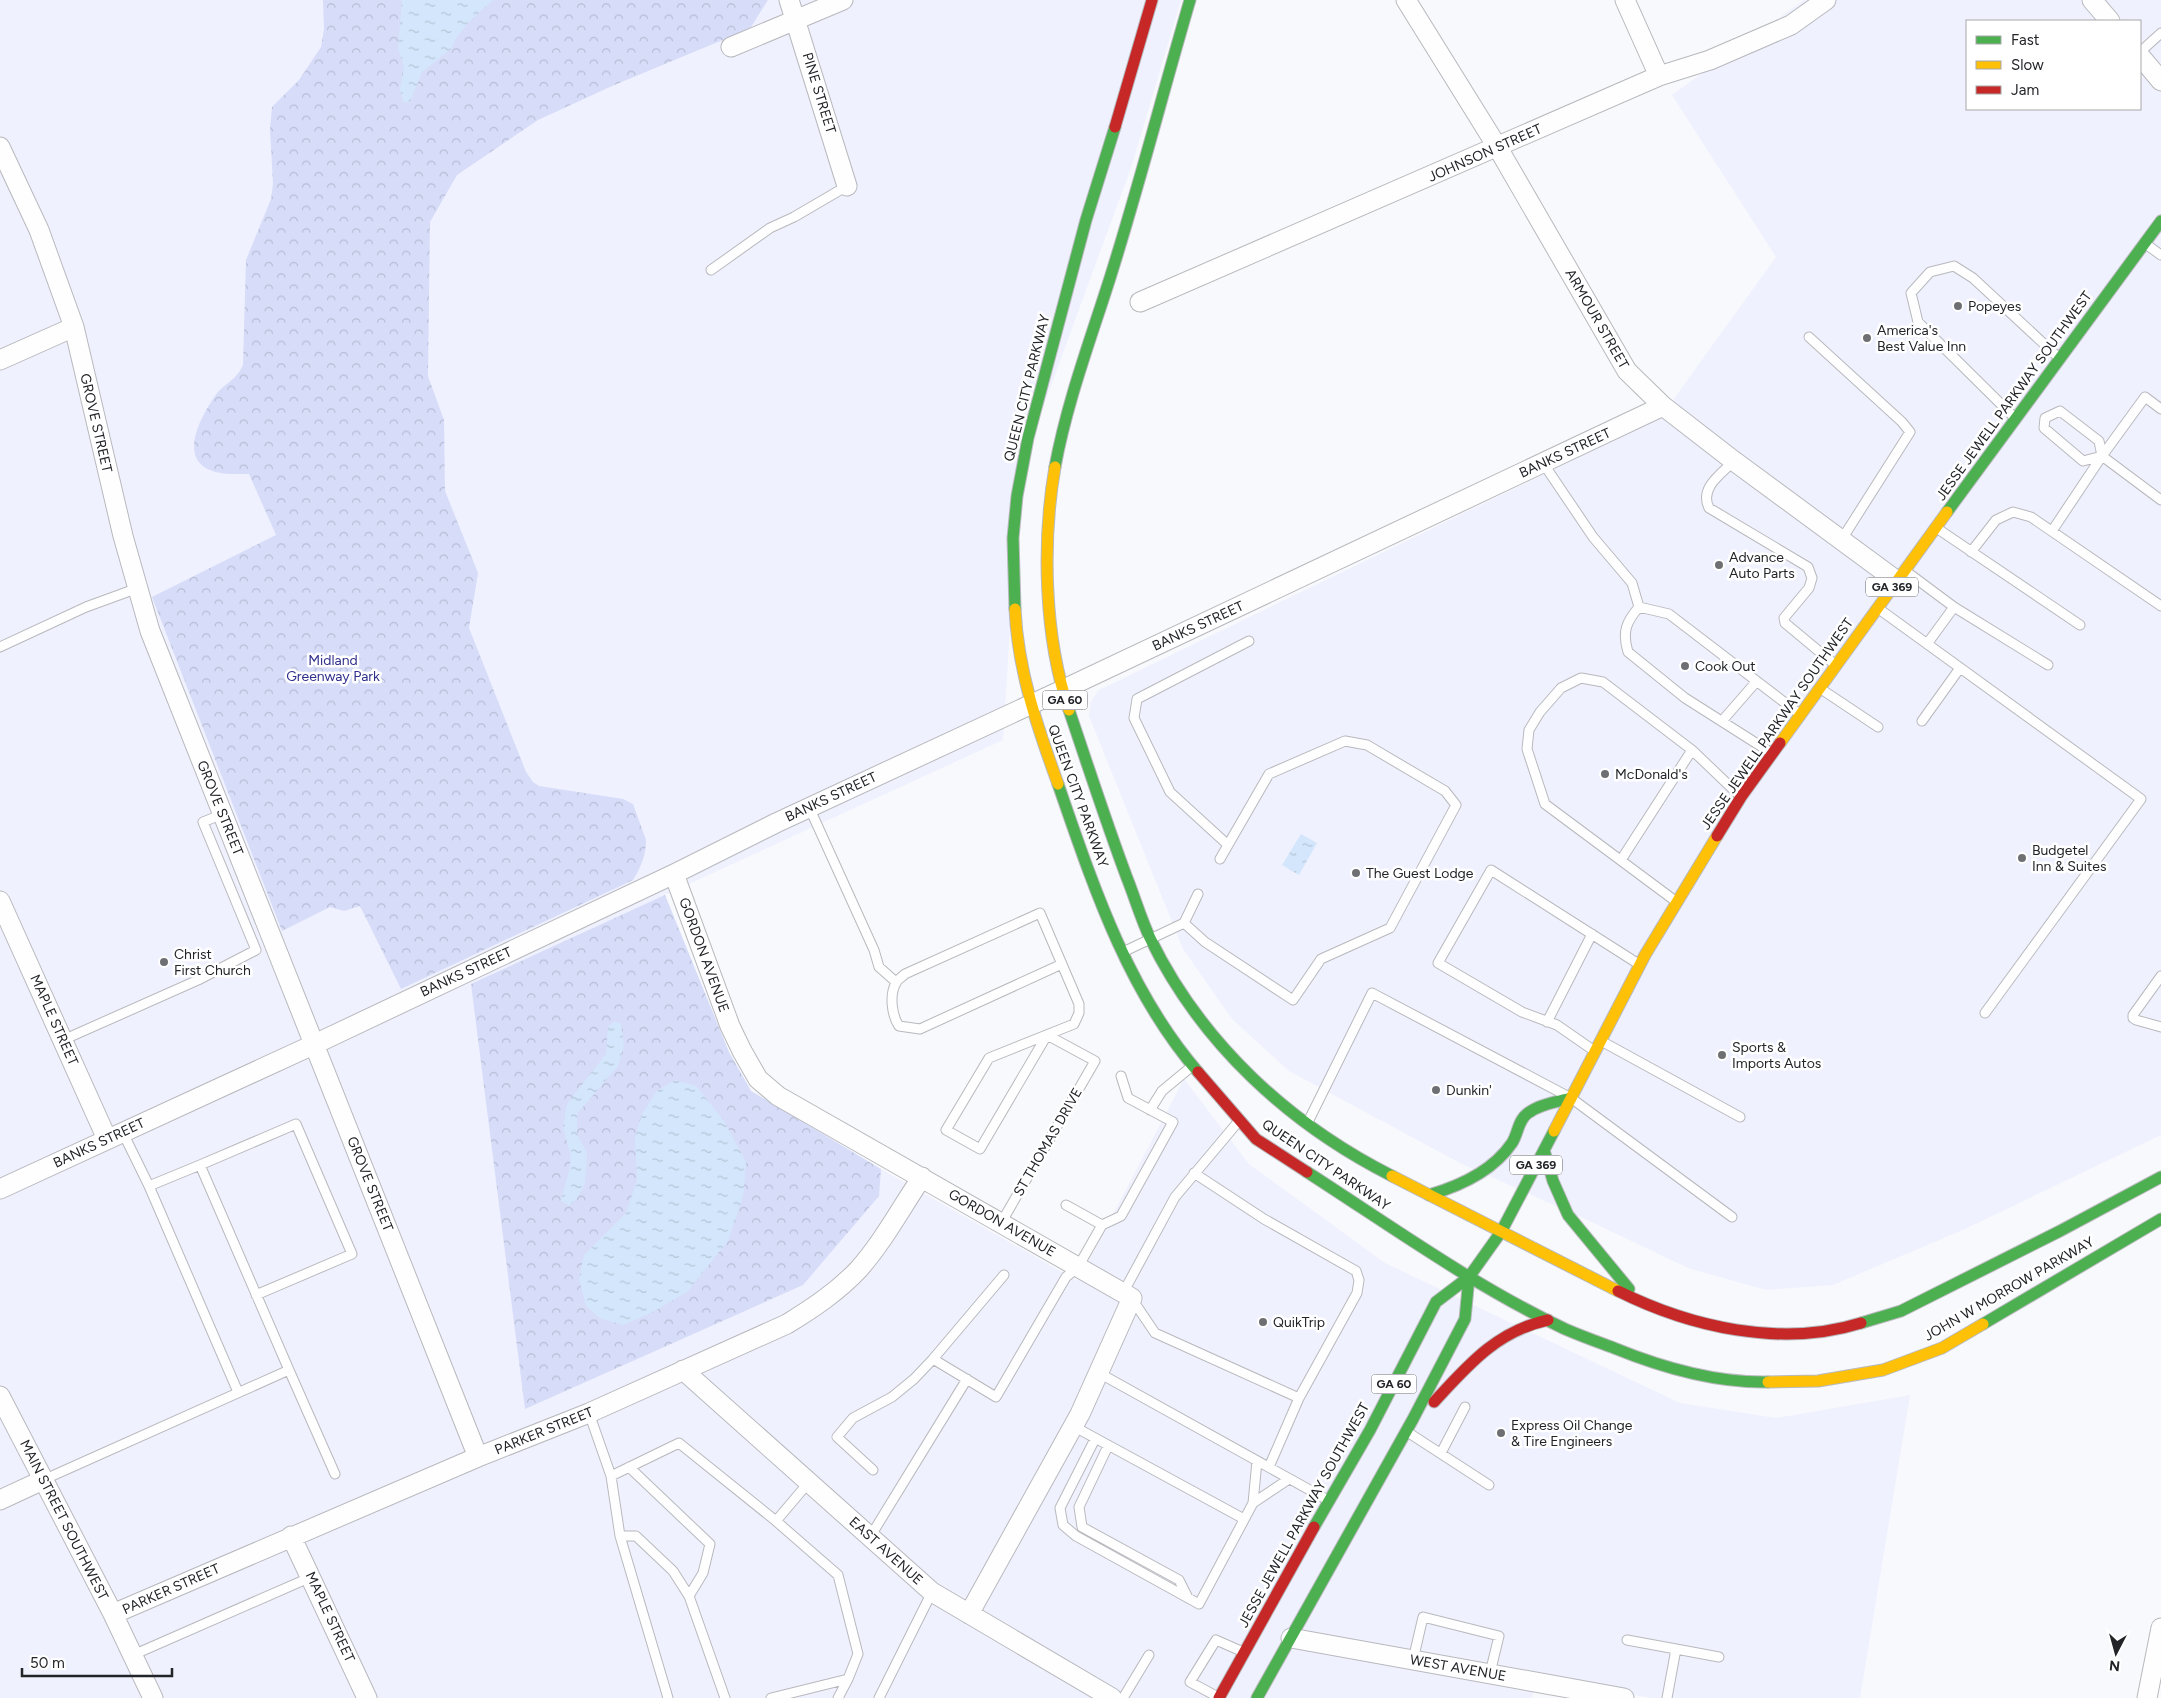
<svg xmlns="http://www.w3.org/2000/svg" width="2161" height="1698" viewBox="0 0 2161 1698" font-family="Figtree,sans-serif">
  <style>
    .built { fill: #eff1fe; fill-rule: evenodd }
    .park { fill: url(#park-crowns) }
    .water { fill: url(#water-ripples) }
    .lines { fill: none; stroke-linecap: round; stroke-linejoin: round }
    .lane-casing { stroke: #b8b9bd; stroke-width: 11 }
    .street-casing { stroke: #b8b9bd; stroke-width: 21 }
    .fast-casing { stroke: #b8b9bd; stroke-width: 13 }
    .slow-casing { stroke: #b8b9bd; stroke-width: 13 }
    .jam-casing { stroke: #b8b9bd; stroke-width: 13 }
    .lane { stroke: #fefeff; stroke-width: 9 }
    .street { stroke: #fefeff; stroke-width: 19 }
    .fast { stroke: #4caf50; stroke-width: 11 }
    .slow { stroke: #ffc107; stroke-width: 11 }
    .jam { stroke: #c62828; stroke-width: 11 }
    .poi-dot { fill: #6e6f72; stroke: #fff; stroke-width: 2 }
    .labels { text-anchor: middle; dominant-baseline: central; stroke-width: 5; stroke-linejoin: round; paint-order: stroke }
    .shield { fill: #fff; stroke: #656668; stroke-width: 1 }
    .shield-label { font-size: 12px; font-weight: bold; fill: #232428 }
    .street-label { font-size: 14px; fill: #232428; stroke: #fff }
    .poi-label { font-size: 14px; fill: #232428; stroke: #fff; text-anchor: start }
    .park-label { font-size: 14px; fill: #2f2e8c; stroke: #fff }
  </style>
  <defs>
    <pattern id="park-crowns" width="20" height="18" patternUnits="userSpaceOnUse" patternTransform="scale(1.25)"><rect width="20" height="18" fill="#d7dcf9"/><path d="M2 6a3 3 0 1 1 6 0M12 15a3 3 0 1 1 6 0" fill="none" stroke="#b8bdd5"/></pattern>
    <pattern id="water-ripples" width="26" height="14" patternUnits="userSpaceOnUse" patternTransform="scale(1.25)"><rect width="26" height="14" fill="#d3e6fb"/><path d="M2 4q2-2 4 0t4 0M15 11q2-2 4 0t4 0" fill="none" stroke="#b5c5d7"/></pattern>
  </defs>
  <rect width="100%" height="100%" fill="#f8f9fc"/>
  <path class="built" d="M0,0H1181L1132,165L1020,470L1003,740L665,895L729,1052L752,1091L881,1169L1078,1281L1184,1079L1249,1164L1385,1263L1680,1403L1776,1418L1910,1395L1860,1698H1652L1537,1679L1532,1698H0Z
    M1804,0H2161V1135L1965,1229L1833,1285L1766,1290L1688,1268L1583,1218L1460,1163L1289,1071L1232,1019L1183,949L1089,716L1091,701L1099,690L1660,418L1776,257L1672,95ZM1967,21H2140V109H1967Z"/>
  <path class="park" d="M323,0H768L751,27L737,34L612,86L538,120L457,175L430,222L428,376L444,420L445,491L478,573L469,628L526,772L533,782L539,786L623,799L633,804L646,840C646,855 641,867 633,880L401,989L360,906L344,911L330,907L282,931L152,597L276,535L249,474C238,474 221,475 210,470C178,457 202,415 215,396C224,383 236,381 243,365L246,260L271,199L273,184L270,129L272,107L299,80L321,47L324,29Z
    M665,895L729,1052L751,1091L881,1169L879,1196L803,1285L525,1409L471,984Z"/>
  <path class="water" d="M402,0H493L468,23L456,38L451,49L422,72L410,102H403L400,89L404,67L398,48Z
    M1301,834L1317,843L1299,875L1282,865Z
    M615,1021L621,1024L624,1046L618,1066L577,1114V1134L587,1153L585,1184L577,1198L569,1206L561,1200L569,1171L571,1157L563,1127L567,1104L606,1054L608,1027Z
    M675,1080L696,1086L724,1121L746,1162L743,1197L728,1241L687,1292L653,1312L623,1325L600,1318L586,1306L579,1279L584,1255L626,1213L637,1180L635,1137L642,1114L657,1091Z"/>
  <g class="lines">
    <g class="lane-casing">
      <path id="lane" d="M2140,52L2161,33
        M2147,245L2161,255
        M711,270L770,228L794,217L847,186
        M1809,337L1902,422L1910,432L1842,539
        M2060,411L2099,441L2102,456L2083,461L2044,428L2045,418Z
        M2014,417L1918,322L1911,293L1930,272L1954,266L1973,278L2058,357
        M2102,456L2161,500
        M1734,461C1721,474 1699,488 1709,508L1808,567L1812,578L1809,588L1784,618L1785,623L1833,663
        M1543,463L1593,537L1632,583L1639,607
        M1938,529L2080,625
        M2052,531L2102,456L2145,397L2161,409
        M1971,552L1996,520L2013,512L2031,517L2161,606
        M1907,572L1954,607L1927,644
        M1639,607C1626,622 1622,632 1628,652L1685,698L1770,752
        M1639,607L1669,614L1797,712
        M1954,607L2048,665
        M1879,609L2141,799L1985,1013
        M0,647L86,607L138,588
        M1821,689L1878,727
        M1722,721L1756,682
        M1922,721L1960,668
        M1692,750L1739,795
        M809,807L874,950L879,967L896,982
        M1220,859L1228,845
        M1621,860L1692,750L1603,682L1581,678L1561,688L1540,712L1529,730L1527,749L1545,804L1674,900
        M1184,923L1198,894
        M1123,952L1184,923L1205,942L1293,1000L1321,959L1390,928L1456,805L1445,791L1367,745L1345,741L1269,774L1228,845L1170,792L1134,718L1137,699L1249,641
        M2161,976L2133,1015V1018L2136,1020L2161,1027
        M1547,1022L1592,934
        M63,1040L198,980L256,950L203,822L223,814
        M1603,1042L1740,1117
        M1593,1050L1557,1025L1522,1012L1438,963L1491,870L1637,963
        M1150,1110L1162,1091L1191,1067
        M1308,1122L1372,993L1571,1098L1732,1217
        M123,1133L149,1186
        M200,1165L149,1186L238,1392
        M1194,1173L1264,1219L1356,1271L1359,1280L1357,1293L1299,1398L1269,1467
        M1066,1205L1102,1225
        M1001,1223L1095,1061L1047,1035L980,1149L946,1130L989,1058L1074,1024L1079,1013V1004L1040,913L905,974C902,977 897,980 896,983C889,995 892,1016 899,1026L920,1029L1062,964
        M1004,1275L933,1359L996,1397L1066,1277L1078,1267L1102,1225L1121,1216L1173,1122L1128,1098L1121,1076
        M1123,1293L1175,1197L1238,1122
        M256,1295L352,1254L296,1124L200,1165L289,1370
        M1132,1299L1155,1333L1299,1398
        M1099,1373L1326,1499
        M589,1413L611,1476L620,1536L668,1698
        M1073,1426L1244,1519
        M1409,1433L1489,1485
        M1095,1439L1060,1508L1063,1525L1076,1536L1199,1604L1253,1503L1289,1479
        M1108,1446L1079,1507L1082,1527L1179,1580L1188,1598
        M1441,1453L1465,1407
        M629,1467L710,1544L703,1573L689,1596
        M873,1470L837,1437L853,1418L892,1397L914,1379L933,1359
        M611,1476L679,1443L776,1521L838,1575L858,1654L848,1679L838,1698
        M43,1480L289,1370L335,1474
        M1253,1503L1257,1461
        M776,1521L809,1482
        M620,1536H636L673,1571L689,1596L725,1698
        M870,1537L967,1379
        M1627,1640L1676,1649
        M133,1655L311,1577
        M1413,1660L1423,1617L1499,1636L1490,1673
        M1218,1697L1190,1682L1216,1640L1241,1651
        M771,1698L848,1679
        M879,1698L932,1592
        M1123,1698L1149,1655
        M1667,1698L1676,1649L1719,1657"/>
    </g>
    <g class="street-casing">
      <path id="street" d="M789,0L847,186
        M1406,0L1498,148L1627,371L1663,406L1734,461L1897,581
        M1625,0L1659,76
        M2092,0L2110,21
        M731,47L843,0
        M2140,56L2161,81
        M0,147L39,230L74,327L123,536L150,631L478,1457
        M1140,302L1659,76L1710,60L1791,25L1826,0
        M0,360L74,327
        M674,874L730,1026L742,1051L758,1079L778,1096L1132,1298L1080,1414L969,1614
        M0,901L107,1139
        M0,1189L315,1044L674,874L776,823L1062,690L1663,406
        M683,1370L932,1592L1112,1698
        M0,1396L113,1614L153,1698
        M0,1500L43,1480
        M291,1536L367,1698
        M113,1614L478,1457L589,1413L787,1324C813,1308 837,1292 858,1270C883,1242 901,1208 922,1177
        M1291,1638L1624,1698
        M2147,1698L2161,1628"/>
    </g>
    <g class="fast-casing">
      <path id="fast" d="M1055,467C1067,402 1090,341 1110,278C1139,186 1163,92 1190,0
        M1947,512L2161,221
        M1015,609L1013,538L1017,496L1028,438L1086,220L1115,127
        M1069,710C1088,766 1106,822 1127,878C1135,898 1141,919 1150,938C1201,1043 1289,1124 1392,1176
        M1058,784C1093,885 1127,990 1198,1072
        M1544,1150L1553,1181L1568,1215L1629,1289
        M1307,1172C1391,1226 1474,1286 1565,1329C1581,1336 1598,1342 1614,1348C1663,1368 1715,1383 1768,1382
        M1429,1195C1460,1186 1493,1171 1512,1143C1518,1134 1518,1120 1528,1113C1540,1104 1557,1102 1571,1098
        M1861,1323L1901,1311L2060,1231L2161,1177
        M1983,1324L2161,1219
        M1314,1527L1370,1430L1436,1302L1469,1277L1501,1232L1554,1131
        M1257,1698L1413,1419L1465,1319L1469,1277"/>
    </g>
    <g class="slow-casing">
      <path id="slow" d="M1055,467C1042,542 1044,637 1069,710
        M1015,609C1018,671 1037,726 1058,784
        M1780,743L1947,512
        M1554,1131L1645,955L1717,836
        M1392,1176L1618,1291
        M1768,1382L1818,1381L1883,1370L1942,1348L1983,1324"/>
    </g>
    <g class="jam-casing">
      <path id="jam" d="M1115,127L1152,0
        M1717,836L1741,797L1780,743
        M1198,1072L1256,1139L1307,1172
        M1618,1291C1690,1327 1781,1348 1861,1323
        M1434,1402C1468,1365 1497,1331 1548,1320
        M1219,1698L1314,1527"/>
    </g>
    <use href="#lane" class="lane"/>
    <use href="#street" class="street"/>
    <use href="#fast" class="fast"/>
    <use href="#slow" class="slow"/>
    <use href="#jam" class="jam"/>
  </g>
  <g class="poi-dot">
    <circle cx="1958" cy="306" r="5"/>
    <circle cx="1867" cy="338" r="5"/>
    <circle cx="1719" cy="565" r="5"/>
    <circle cx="1685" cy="666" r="5"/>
    <circle cx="1605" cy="774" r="5"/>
    <circle cx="2022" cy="858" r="5"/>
    <circle cx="1356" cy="873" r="5"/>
    <circle cx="164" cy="962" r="5"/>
    <circle cx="1722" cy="1055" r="5"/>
    <circle cx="1436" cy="1090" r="5"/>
    <circle cx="1263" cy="1322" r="5"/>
    <circle cx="1501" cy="1433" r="5"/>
  </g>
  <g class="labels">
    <g class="shield">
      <rect x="1866" y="577.5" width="52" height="19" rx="4"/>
      <rect x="1042.5" y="690.5" width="45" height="19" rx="4"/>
      <rect x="1510" y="1155.5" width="52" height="19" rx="4"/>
      <rect x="1371.5" y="1374.5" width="45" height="19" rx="4"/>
    </g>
    <g class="shield-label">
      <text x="1892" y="587">GA 369</text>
      <text x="1065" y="700">GA 60</text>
      <text x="1536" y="1165">GA 369</text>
      <text x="1394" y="1384">GA 60</text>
    </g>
    <g class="street-label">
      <text transform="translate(819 93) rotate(73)">PINE STREET</text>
      <text transform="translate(1485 153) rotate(-24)">JOHNSON STREET</text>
      <text transform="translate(1597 319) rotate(60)">ARMOUR STREET</text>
      <text transform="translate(1027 388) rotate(-76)">QUEEN CITY PARKWAY</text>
      <text transform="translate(2014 396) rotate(-54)">JESSE JEWELL PARKWAY SOUTHWEST</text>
      <text transform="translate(96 423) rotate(77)">GROVE STREET</text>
      <text transform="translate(1565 453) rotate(-25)">BANKS STREET</text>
      <text transform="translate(1198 626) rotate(-25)">BANKS STREET</text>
      <text transform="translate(1777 724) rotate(-55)">JESSE JEWELL PARKWAY SOUTHWEST</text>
      <text transform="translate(1078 796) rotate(70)">QUEEN CITY PARKWAY</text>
      <text transform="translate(831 797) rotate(-25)">BANKS STREET</text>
      <text transform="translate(220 808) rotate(68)">GROVE STREET</text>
      <text transform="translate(704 955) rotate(70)">GORDON AVENUE</text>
      <text transform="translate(466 972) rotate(-25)">BANKS STREET</text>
      <text transform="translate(54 1020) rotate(66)">MAPLE STREET</text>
      <text transform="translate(1048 1142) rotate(-60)">ST THOMAS DRIVE</text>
      <text transform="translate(99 1143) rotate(-25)">BANKS STREET</text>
      <text transform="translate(1326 1165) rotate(34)">QUEEN CITY PARKWAY</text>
      <text transform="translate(370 1184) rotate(68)">GROVE STREET</text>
      <text transform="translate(1002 1223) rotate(30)">GORDON AVENUE</text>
      <text transform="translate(2009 1289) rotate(-30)">JOHN W MORROW PARKWAY</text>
      <text transform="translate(544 1431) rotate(-22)">PARKER STREET</text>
      <text transform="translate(1304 1515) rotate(-61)">JESSE JEWELL PARKWAY SOUTHWEST</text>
      <text transform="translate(64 1520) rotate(63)">MAIN STREET SOUTHWEST</text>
      <text transform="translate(886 1551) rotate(42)">EAST AVENUE</text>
      <text transform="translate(171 1589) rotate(-24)">PARKER STREET</text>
      <text transform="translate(330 1617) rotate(65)">MAPLE STREET</text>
      <text transform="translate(1458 1668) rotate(10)">WEST AVENUE</text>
    </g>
    <g class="poi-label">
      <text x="1968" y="306">Popeyes</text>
      <text x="1877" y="330">America's<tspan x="1877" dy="16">Best Value Inn</tspan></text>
      <text x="1729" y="557">Advance<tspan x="1729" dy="16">Auto Parts</tspan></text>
      <text x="1695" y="666">Cook Out</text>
      <text x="1615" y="774">McDonald's</text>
      <text x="2032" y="850">Budgetel<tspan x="2032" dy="16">Inn &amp; Suites</tspan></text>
      <text x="1366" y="873">The Guest Lodge</text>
      <text x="174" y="954">Christ<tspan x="174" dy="16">First Church</tspan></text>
      <text x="1732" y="1047">Sports &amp;<tspan x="1732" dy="16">Imports Autos</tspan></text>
      <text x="1446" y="1090">Dunkin'</text>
      <text x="1273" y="1322">QuikTrip</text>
      <text x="1511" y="1425">Express Oil Change<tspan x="1511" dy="16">&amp; Tire Engineers</tspan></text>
    </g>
    <g class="park-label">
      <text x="333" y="660">Midland<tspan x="333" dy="16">Greenway Park</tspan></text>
    </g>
  </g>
  <rect x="1966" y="20" width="175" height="90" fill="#ffffff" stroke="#a7a7a9"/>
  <rect x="1976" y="36" width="25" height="8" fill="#4caf50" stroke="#a7a7a9"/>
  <text x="2011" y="45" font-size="15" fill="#232428">Fast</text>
  <rect x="1976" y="61" width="25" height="8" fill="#ffc107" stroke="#a7a7a9"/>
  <text x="2011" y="70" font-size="15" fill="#232428">Slow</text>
  <rect x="1976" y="86" width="25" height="8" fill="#c62828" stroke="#a7a7a9"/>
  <text x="2011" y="95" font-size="15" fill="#232428">Jam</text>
  <g transform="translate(2116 1653) rotate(186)" stroke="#ffffff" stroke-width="4" paint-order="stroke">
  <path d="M0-4L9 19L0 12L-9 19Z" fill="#232428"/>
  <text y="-8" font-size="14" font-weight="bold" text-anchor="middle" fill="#232428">N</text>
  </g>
  <path d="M22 1668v8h150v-8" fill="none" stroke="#232428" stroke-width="2.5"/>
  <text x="30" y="1668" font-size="15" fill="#232428" stroke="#ffffff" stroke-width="4" paint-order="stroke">50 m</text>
</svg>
